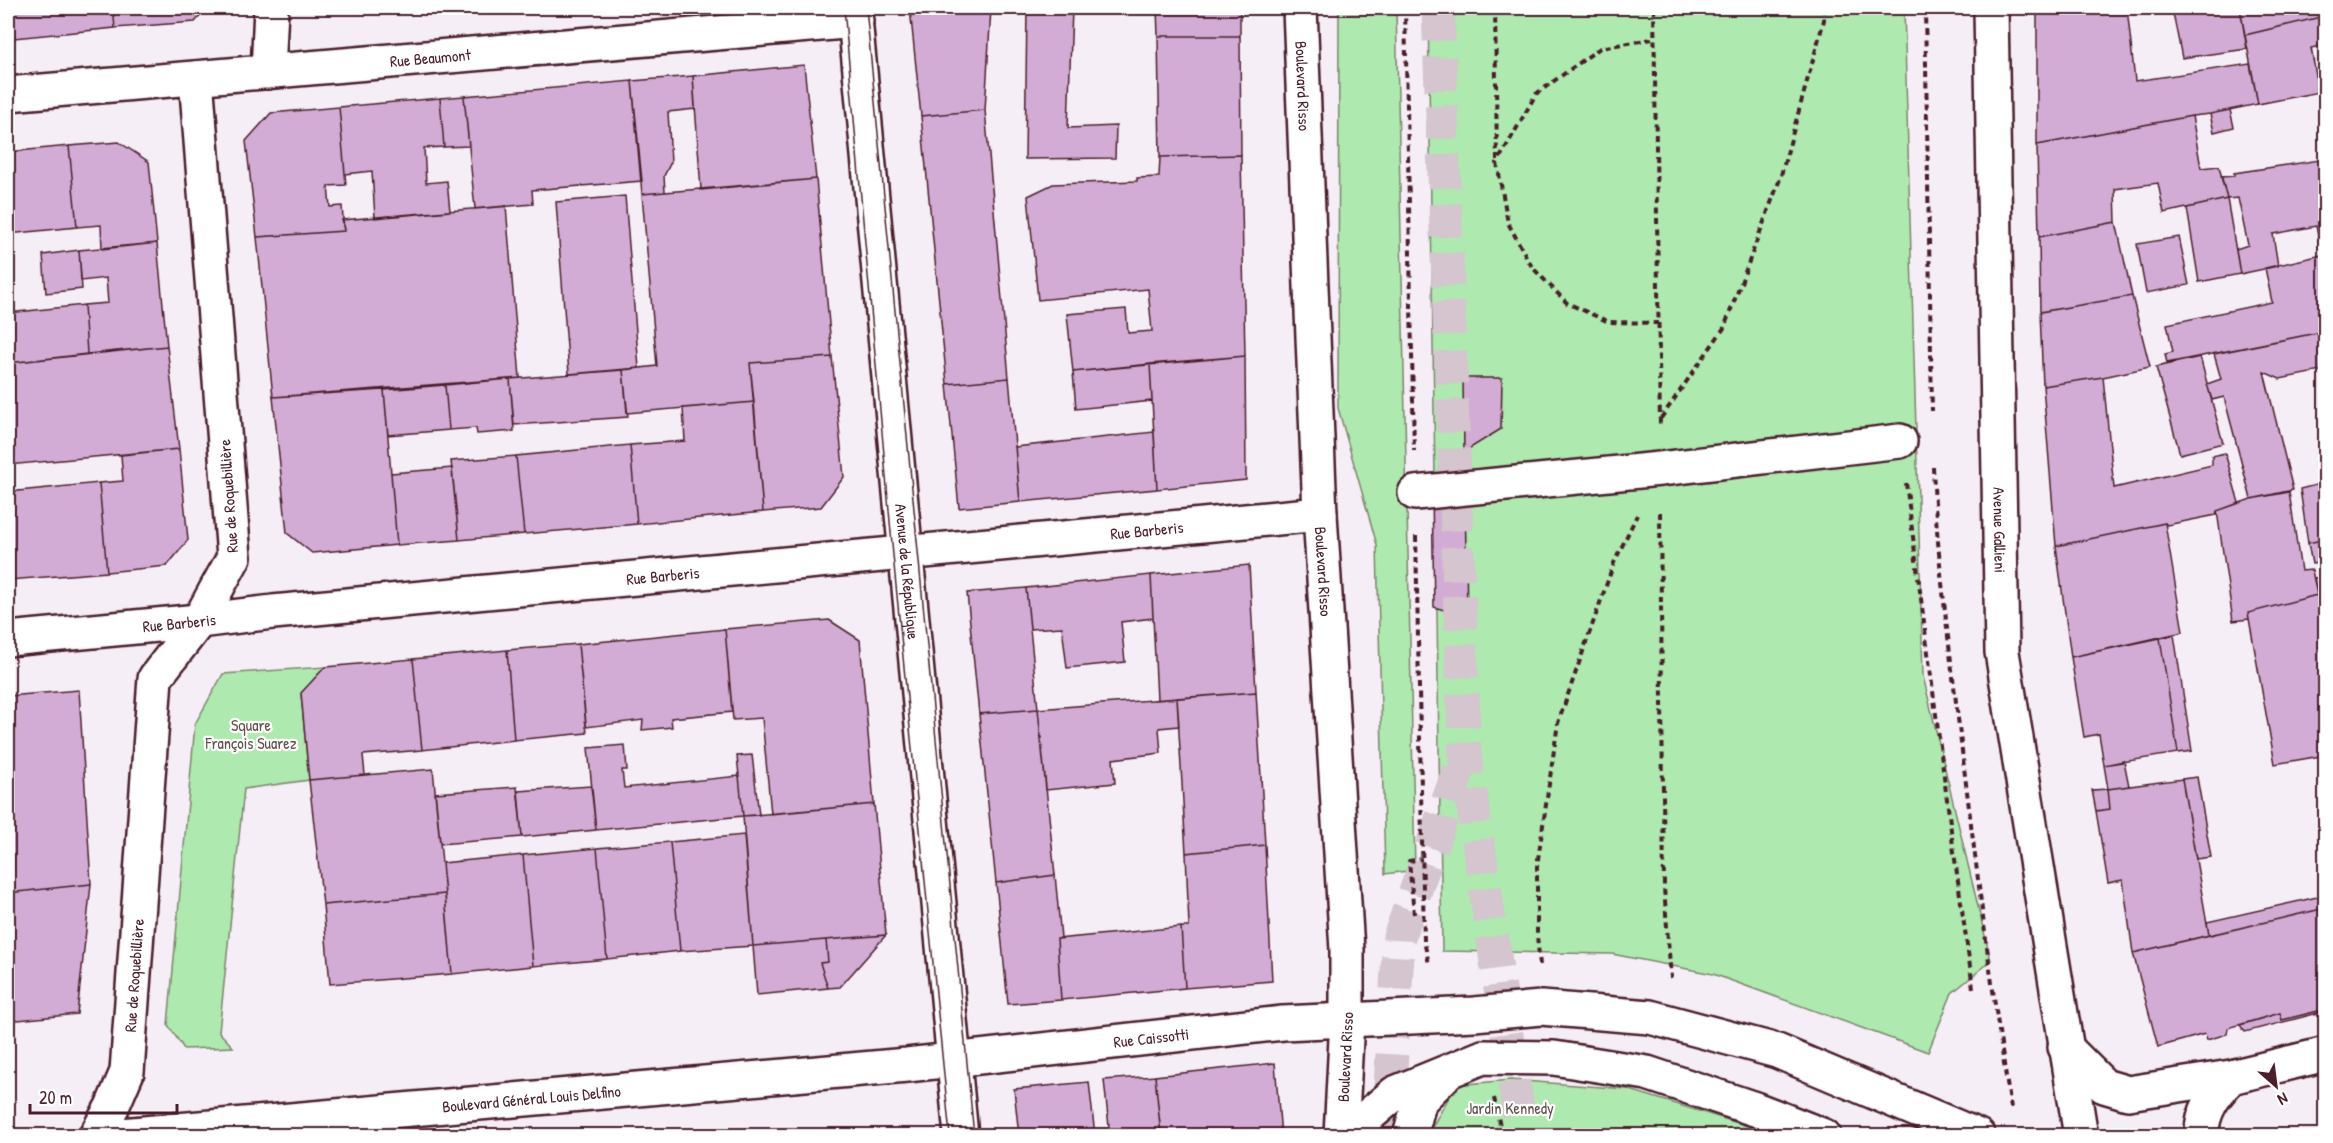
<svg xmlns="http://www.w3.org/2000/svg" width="2333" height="1143" viewBox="0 0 2333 1143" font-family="'Patrick Hand',sans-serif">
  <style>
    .green { fill: #aee9af; stroke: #7c846d; stroke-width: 1.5 }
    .building { fill: #d2acd5; stroke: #4a1f2b; stroke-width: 1.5 }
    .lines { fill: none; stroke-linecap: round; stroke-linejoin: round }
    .primary-tunnel { stroke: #d4c5ce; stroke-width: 33; stroke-dasharray: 33 16; stroke-linecap: butt }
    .street-casing { stroke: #4a1f2b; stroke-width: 38 }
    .secondary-casing { stroke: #4a1f2b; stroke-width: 38 }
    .primary-casing { stroke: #4a1f2b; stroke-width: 38 }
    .path { stroke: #4a1f2b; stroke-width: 4; stroke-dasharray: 6 4.5; stroke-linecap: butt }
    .street { stroke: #fff; stroke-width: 33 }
    .secondary { stroke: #fff; stroke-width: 33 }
    .primary { stroke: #fff; stroke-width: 33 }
    .tram { stroke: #4a1f2b; stroke-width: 1.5 }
    .labels { text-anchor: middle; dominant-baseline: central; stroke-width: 4.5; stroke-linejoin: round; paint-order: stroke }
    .street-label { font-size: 16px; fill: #4a1f2b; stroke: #fff }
    .park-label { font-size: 16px; fill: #63524c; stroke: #fff }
  </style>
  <rect width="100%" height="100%" fill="#f6eef7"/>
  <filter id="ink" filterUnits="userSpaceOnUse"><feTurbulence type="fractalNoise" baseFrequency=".0167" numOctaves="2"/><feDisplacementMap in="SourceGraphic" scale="12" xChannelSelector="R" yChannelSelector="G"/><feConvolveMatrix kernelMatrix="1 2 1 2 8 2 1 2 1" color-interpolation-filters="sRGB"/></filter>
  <g filter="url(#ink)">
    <path class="green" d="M1339,8H1396L1415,870L1385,874L1377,545L1338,408Z
      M1428,8H1904L1923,676L1991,961L1952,993L1928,1052L1713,974L1612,954L1442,951Z
      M325,667L301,694L309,780L244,789L219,1032L233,1047L184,1049L168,1025L195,724L223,674Z
      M1510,1080L1627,1089L1777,1135L1427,1136L1456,1085Z"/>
    <path class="building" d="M8,8H10L14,38H8Z
      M10,8H113L115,28L14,38Z
      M113,8H207L195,22L115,28Z
      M452,8H508L452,12Z
      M910,8H991L985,110L921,116Z
      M1027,8H1072L1068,128L1116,126L1115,158L1025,159Z
      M1157,8H1240V36H1158Z
      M2037,8H2127L2135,81L2250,64L2258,104L2210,114L2192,116L2037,145Z
      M2172,8H2240L2247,49L2182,58Z
      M2240,8H2323L2325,16L2245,35Z
      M2325,16L2326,45L2311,48L2319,92L2258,104L2245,35Z
      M1158,36H1240L1241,155L1160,157Z
      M804,65L816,179L701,190L693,76Z
      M693,76L695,109L668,112L671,162L664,176L665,192L642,194L632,81Z
      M632,81L642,181L532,190L533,204L475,209L464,96Z
      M464,96L469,146L444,147L440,98Z
      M440,98L444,147L424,148L426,183L447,181L450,211L375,218L372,171L345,174L339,107Z
      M339,107L346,185L328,186L330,207L342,206L344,231L257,237L246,141L271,113Z
      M985,110L1009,378L947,384L921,116Z
      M2230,110L2234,127L2214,132L2210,114Z
      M2192,116L2201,168L2219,166L2227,199L2164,213L2158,183L2115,189L2116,222L2039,237L2037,145Z
      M119,142L149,162L157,243L102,249L101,225L77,227L69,146Z
      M69,146L77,227L8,234V152Z
      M1241,155L1245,356L1073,372L1067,314L1126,309L1128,333L1152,331L1148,289L1038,300L1028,196L1053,184L1137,181V178L1159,177L1160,157Z
      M2326,159V255H2322L2316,226L2273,234L2278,266L2240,274L2236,249L2248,245L2238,198L2227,199L2221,177L2234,176V173Z
      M816,179L832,357L750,363L754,402L627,413L623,370L657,366L642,194Z
      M625,196L639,368L569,374L556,202Z
      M2227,199L2240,274L2199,282L2187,208Z
      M506,206L520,378L273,397L257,237L344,231L342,220Z
      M2116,222L2132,296L2040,312L2039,237Z
      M2179,237L2189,285L2146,293L2137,244Z
      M157,243L167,346L87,354L84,305L108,303L106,278L81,281L79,250Z
      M79,250L82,289L46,293L43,255Z
      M2322,255H2326V331L2167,363L2165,354L2173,352L2167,324L2272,302L2265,268Z
      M2132,296L2150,367L2103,377L2043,386L2040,312Z
      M84,305L87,354L8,363V313Z
      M2326,331V370L2280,379L2264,372L2293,490L2251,499L2224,397L2212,400L2207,384L2221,379L2214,354Z
      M167,346L179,449L8,465V363Z
      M1245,356L1246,480L1157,489L1150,364Z
      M832,357L844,477L821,507L763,512L750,363Z
      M2200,357L2223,443L2180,454L2156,367Z
      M1150,364L1152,401L1076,409L1073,372Z
      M623,370L628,417L514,425L510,379Z
      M2103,377L2114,488L2212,465V456L2225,453L2239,503L2217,511L2216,515L2167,525L2165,523L2056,546L2043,386Z
      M1009,378L1020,502L959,508L947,384Z
      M1463,378H1502L1501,429L1464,452Z
      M510,379L514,431L477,434L476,428L449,430L445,385Z
      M445,385L449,430L388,435L384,390Z
      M384,390L397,545L312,553L287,533L273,397Z
      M754,402L763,512L637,524L630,445L685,441L683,408Z
      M1154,432L1157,489L1020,502L1015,447Z
      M630,445L637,524L524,534L516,456Z
      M179,449L188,540L167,566L107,572L99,483L123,481L121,455Z
      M516,456L524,534L459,540L451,461Z
      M452,468L459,540L397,545L391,473Z
      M2320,475H2326V539L2308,543L2300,489L2320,484Z
      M99,483L107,572L9,580L8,492Z
      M2289,492L2301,571L2312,570L2317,595L2248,613L2249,619L2233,621L2217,511L2251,499Z
      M1432,493H1465L1467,617L1434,607Z
      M2165,523L2183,632L2071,657L2056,546Z
      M2326,539V562L2312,564L2308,543Z
      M1249,565L1256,692L1157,700L1151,575Z
      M1151,575L1153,618L1121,622L1125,662L1067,668L1062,627L1030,629L1026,588Z
      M2326,577V597L2318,599L2314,578Z
      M1026,588L1038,709L979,714L967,593Z
      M2317,595L2318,599L2326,597V755L2275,764L2248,613Z
      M829,620L860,640L874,804L771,814L762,718L733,720L725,629Z
      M725,629L732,712L671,718L672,727L642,730L643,720L586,727L578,644Z
      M2174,635L2192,751L2178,753L2160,638Z
      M2160,638L2178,753L2104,765L2099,734L2084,737L2071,657Z
      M578,644L587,733L514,740L507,650Z
      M507,650L514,740L422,750L413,659Z
      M413,659L422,750L363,755L365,775L309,780L301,693L325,667Z
      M79,690L91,884L8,893V696Z
      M1256,692L1265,845L1186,853L1177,698Z
      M1177,698L1179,726L1159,728L1161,753L1113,759L1115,783L1046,790L1038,709Z
      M1038,709L1055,875L996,883L979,714Z
      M625,745L627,770H622L624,788L739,776L743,816L596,830L588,748Z
      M752,755L759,815L743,816L737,756Z
      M2124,761L2129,786L2108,789L2104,765Z
      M433,769L445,894L323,905L309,780Z
      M2197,777L2211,857L2196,859L2182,779Z
      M2182,779L2209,935L2133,953L2123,880L2108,883L2096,811L2110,809L2108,789Z
      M591,786L596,830L522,837L518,791Z
      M517,787L522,837L440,844L435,793Z
      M2108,789L2110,809L2096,811L2092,790Z
      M874,804L886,935L753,946L743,816Z
      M744,835L753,946L680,951L670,842Z
      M670,842L680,951L607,959L597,848Z
      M1265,845L1272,981L1185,988L1181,927H1189L1186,853Z
      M597,848L607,959L533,966L523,855Z
      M523,855L533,966L452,974L442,863Z
      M1055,875L1061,938L1057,939L1061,1000L1008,1004L996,883Z
      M91,884L77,1014L8,1021V893Z
      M445,894L452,974L330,984L323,905Z
      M2326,895V908L2209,935L2207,922Z
      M2326,908V1009L2282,1020L2280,1013L2228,1028L2227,1034L2207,1040L2205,1034L2158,1047L2133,953Z
      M1181,927L1185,988L1061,1000L1057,939Z
      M886,935L840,987L828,988L820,963L828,962L826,940Z
      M826,940L828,962L820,963L828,988L757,995L753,946Z
      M2326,1009V1011L2245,1032L2240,1025L2280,1013L2282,1020Z
      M1275,1063L1281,1136L1161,1134L1155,1076Z
      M1155,1076L1161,1136H1110L1104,1080Z
      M1089,1082L1095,1136H1019L1014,1089Z"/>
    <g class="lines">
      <path class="primary-tunnel" d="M1438,8L1465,754L1522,1136
        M1387,1136L1399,937L1463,758"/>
      <g class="street-casing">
        <g id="street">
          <path id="s1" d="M854,8L961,1136"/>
          <path d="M268,72L271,8"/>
          <path id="s2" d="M8,94L856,21"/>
          <path d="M1415,493L1660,469L1900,441"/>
          <path id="s3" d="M8,639L199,621L273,612L1320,514"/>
          <path id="s4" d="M96,1136L112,1107L127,1072L155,678L199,621L234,557L196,78"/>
        </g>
      </g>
      <g class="secondary-casing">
        <path id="secondary" d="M2065,1047L2104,1086L2128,1093L2231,1077L2326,1054
          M2202,1136C2201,1111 2215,1094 2231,1077"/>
      </g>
      <g class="primary-casing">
        <g id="primary">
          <path id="s5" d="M1300,8L1320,514L1347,950V1019L1341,1136"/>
          <path id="s6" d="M1991,8L2002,652L2081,1136"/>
          <path id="s7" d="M110,1136L907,1065L1283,1023L1474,1014L1541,1008L1650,1017L1777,1051L1978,1136"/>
          <path d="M1345,1136L1395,1093L1483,1057L1554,1058L1647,1073L1755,1109L1824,1136"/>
          <path d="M1410,1136L1420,1100L1444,1076"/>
        </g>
      </g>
      <path class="path" d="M1405,8L1414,451
        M1495,8L1497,160
        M1654,8L1660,427
        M1925,8L1932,411
        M1652,39L1600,48L1536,94L1497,163L1508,223L1532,267L1567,303L1609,322L1658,323
        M1661,418L1724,328L1780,179L1824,20V8
        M1933,467C1937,559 1950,651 1961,743C1976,865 1991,987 2011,1108
        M1906,483L1952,838L1973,988
        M1660,512L1664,888L1671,978
        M1416,536L1424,941L1429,964
        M1414,914L1409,861L1422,859
        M1540,965L1537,936V866L1558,723L1614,563L1637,515
        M1494,1098L1502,1136"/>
      <use href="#street" class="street"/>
      <use href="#secondary" class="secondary"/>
      <use href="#primary" class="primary"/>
      <path class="tram" d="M844,8L893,555L950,1136
        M866,8L974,1136"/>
    </g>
  </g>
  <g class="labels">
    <g class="street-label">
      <text stroke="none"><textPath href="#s2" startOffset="424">Rue Beaumont</textPath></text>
      <text stroke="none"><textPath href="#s5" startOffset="78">Boulevard Risso</textPath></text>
      <text transform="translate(228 496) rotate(-94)">Rue de Roquebillière</text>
      <text stroke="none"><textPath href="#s3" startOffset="1144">Rue Barberis</textPath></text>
      <text stroke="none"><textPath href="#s6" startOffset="522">Avenue Gallieni</textPath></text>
      <text stroke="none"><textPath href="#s1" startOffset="566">Avenue de la République</textPath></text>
      <text stroke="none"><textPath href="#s5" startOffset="564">Boulevard Risso</textPath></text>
      <text stroke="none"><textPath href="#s3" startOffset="658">Rue Barberis</textPath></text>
      <text stroke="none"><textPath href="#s3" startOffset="172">Rue Barberis</textPath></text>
      <text stroke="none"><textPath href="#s4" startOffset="168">Rue de Roquebillière</textPath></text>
      <text stroke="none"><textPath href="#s7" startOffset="1046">Rue Caissotti</textPath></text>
      <text transform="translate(1345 1057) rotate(-87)">Boulevard Risso</text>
      <text stroke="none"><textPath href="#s7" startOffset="423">Boulevard Général Louis Delfino</textPath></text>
    </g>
    <g class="park-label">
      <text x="251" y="725">Square<tspan x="251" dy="18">François Suarez</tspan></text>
      <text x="1510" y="1108">Jardin Kennedy</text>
    </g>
  </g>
  <rect width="2333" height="1143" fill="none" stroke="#fff" stroke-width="30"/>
  <rect x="15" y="15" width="2303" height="1113" fill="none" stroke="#4a1f2b" stroke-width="2" filter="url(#ink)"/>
  <g transform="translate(2276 1086) rotate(152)" stroke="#ffffff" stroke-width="4.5" paint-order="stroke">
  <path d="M0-4.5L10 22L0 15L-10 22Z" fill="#4a1f2b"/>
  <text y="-9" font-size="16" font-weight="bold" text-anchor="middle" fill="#4a1f2b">N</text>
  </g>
  <path d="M30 1104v9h147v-9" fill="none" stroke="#4a1f2b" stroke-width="3"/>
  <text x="39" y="1104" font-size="18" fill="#4a1f2b" stroke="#ffffff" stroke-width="4.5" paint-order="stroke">20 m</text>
</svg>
